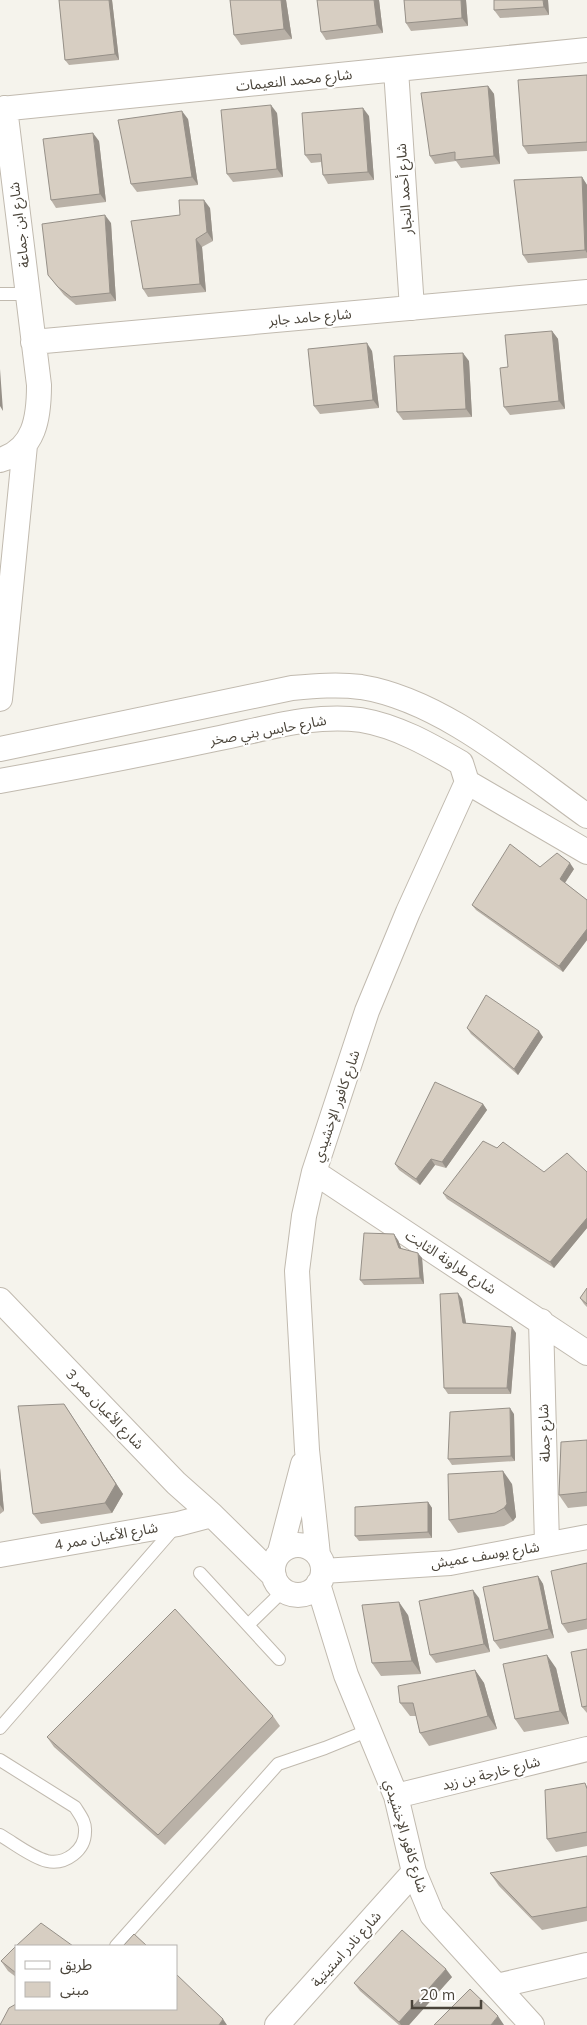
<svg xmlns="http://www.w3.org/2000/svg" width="587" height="2025" viewBox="0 0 587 2025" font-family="Mulish,'Noto Sans Arabic',sans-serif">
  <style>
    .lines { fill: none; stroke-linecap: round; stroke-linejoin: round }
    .service-casing { stroke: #c1baaf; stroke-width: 14 }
    .minor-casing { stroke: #c1baaf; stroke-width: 26 }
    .service { stroke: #fff; stroke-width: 12 }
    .minor { stroke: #fff; stroke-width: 24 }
    .wall { fill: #b9b1a7 }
    .shaded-wall { fill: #969088 }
    .building { fill: #d7cec2; stroke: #969088 }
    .labels { text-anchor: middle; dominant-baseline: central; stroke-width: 4.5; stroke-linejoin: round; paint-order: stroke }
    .street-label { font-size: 14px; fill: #4a443a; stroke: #fff }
  </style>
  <rect width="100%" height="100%" fill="#f5f3ec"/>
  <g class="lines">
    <g class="service-casing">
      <path id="service" d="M0,294H27
        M200,1573L279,1659
        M248,1625L284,1590
        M0,1728L176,1526
        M0,1760L75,1807C80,1815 86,1822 85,1832C85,1850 66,1865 47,1861C31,1857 14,1843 0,1835
        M116,1946L278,1764L325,1748L367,1731"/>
    </g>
    <g class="minor-casing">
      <path id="minor" d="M396,70L412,308
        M0,109L587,50
        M33,342L587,292
        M0,460C35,450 39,417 39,385L5,108
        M0,699L25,445
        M0,749L292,688C315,686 338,684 361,687C442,700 521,769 587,816
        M0,781C72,768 144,754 215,739C262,730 313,713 361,720C397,726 430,745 461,763L467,782L587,852
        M314,1172L587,1353
        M0,1300L176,1483L212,1515L274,1576
        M541,1321L547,1544
        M273 1570a25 25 0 1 1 50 0a25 25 0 1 1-50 0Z
        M280,1552L303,1464
        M0,1555L178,1524L212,1515
        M318,1555L307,1450L297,1271L304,1216L314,1172L367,1011L408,912L467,782
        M323,1571L450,1563L587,1537
        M318,1584L346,1675L396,1796L414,1872L432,1915L532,2025
        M396,1796L587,1749
        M497,1986L587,1965
        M277,2025L414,1872"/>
    </g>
    <use href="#service" class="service"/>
    <use href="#minor" class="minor"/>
  </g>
  <path class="wall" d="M59,0H112L119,60L69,65L65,60Z
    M230,0H286L292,39L241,45L234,35Z
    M317,0H379L383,33L326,40L321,32Z
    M404,0H466L468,26L411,31L406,23Z
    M548,0L549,15L500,18L494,10Z
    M587,75V151L528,154L523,146Z
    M488,86L494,94L500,164L461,168L456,161L435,164L430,156Z
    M277,113L283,177L233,182L227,174Z
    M369,116L374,180L328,184L323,175L321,162L311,163L305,155Z
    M188,119L198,185L137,192L131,184Z
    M99,141L106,202L56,208L51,200Z
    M582,177L587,185V258L528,263L523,255Z
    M210,208L213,241L202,247L206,292L148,297L143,289L180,215Z
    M111,223L116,301L76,305L64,295L48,275Z
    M552,331L558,339L565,409L510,415L504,407L508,367Z
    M372,351L379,408L320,414L314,406Z
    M469,361L472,417L403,420L397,412Z
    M540,867L574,869L565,883L587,900V940L563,972L476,910L472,905Z
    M467,1028L543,1037L518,1075L471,1034Z
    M483,1104L487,1110L446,1168L435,1165L420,1185L399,1170L395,1164Z
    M544,1172H587V1228L554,1268L447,1199L443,1193Z
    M398,1240L401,1248L422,1258L424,1284L364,1285L360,1280Z
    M587,1288V1307L584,1304L580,1298Z
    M462,1299L466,1324L516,1333L511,1394H448L444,1388Z
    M64,1404L123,1494L112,1513L41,1524L33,1514Z
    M514,1414L515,1461L452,1465L448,1459Z
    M587,1440V1506L568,1508L559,1495Z
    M0,1468L4,1511L0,1514Z
    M512,1484L516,1517L513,1521L504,1526L458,1533L449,1520Z
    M428,1502L432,1508V1538L359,1541L355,1536Z
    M587,1563V1629L568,1633L562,1624Z
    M538,1576L543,1584L554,1638L500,1649L494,1641Z
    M479,1598L490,1652L436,1663L430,1655Z
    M408,1615L421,1674L381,1676L372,1663Z
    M587,1649V1713L582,1707Z
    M556,1668L569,1724L524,1732L515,1719Z
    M475,1670L484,1683L497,1729L429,1746L420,1733L416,1716H410L400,1703Z
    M273,1716L280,1726L165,1845L54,1747L47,1737Z
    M587,1785V1846L556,1852L547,1839Z
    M587,1856V1921L542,1930L499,1886L490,1873Z
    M16,1946V1977L8,1971L1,1961Z
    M452,1977L409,2025H399L360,1991L354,1983Z"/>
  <path class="shaded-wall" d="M109,0H112L119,60L115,54Z
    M281,0H286L292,39L284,29Z
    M374,0H379L383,33L377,25Z
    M461,0H466L468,26L462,18Z
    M543,0H548L549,15L544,7Z
    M488,86L494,94L500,164L494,156Z
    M271,105L277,113L283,177L277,169Z
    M363,108L369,116L374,180L368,172Z
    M182,111L188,119L198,185L192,177Z
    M93,133L99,141L106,202L100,194Z
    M582,177L587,185V253L585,250Z
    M204,200L210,208L213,241L207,232Z
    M105,215L111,223L116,301L110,293Z
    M196,239L202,247L206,292L200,284Z
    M552,331L558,339L565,409L559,401Z
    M367,343L372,351L379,408L373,400Z
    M463,353L469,361L472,417L466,409Z
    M0,369L3,411L0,406Z
    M570,863L574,869L564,884L560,879Z
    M587,929V940L563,972L559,966Z
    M539,1031L543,1037L518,1075L514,1069Z
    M483,1104L487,1110L446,1168L442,1162Z
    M431,1159L435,1165L420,1185L416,1179Z
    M587,1218V1228L554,1268L550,1262Z
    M394,1234L398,1240L403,1253L399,1248Z
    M418,1253L422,1258L424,1284L420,1278Z
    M458,1293L462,1299L467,1329L463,1323Z
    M512,1327L516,1333L511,1394L507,1388Z
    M64,1404L123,1494L112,1513L105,1503Z
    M510,1408L514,1414L515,1461L511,1456Z
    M0,1468L4,1511L0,1505Z
    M503,1471L512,1484L516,1517L513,1521L504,1508Z
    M428,1502L432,1508V1538L428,1532Z
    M538,1576L543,1584L554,1638L549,1629Z
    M473,1590L479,1598L490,1652L484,1644Z
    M399,1602L408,1615L421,1674L412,1661Z
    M547,1655L556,1668L569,1724L560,1711Z
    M475,1670L484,1683L497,1729L488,1716Z
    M446,1969L452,1977L409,2025H401L399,2022Z
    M498,2016L504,2025H491Z
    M223,2019L227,2025H219Z"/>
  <path class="building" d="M59,0H109L115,54L65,60Z
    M230,0H281L284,29L234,35Z
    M317,0H374L377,25L321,32Z
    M404,0H461L462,18L406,23Z
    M494,0H543L544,7L494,10Z
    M587,75V142L523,146L518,80Z
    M488,86L494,156L455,160V152L430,156L421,93Z
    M271,105L277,169L227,174L221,110Z
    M363,108L368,172L323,175L321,154L305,155L302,113Z
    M182,111L192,177L131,184L118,120Z
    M93,133L100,194L51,200L43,139Z
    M582,177L585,250L523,255L514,180Z
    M179,200H204L207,232L196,239L200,284L143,289L131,221L180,215Z
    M105,215L110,293L71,297L58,287L48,275L42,224Z
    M552,331L559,401L504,407L500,368L508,367L505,335Z
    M367,343L373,400L314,406L308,349Z
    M463,353L466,409L397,412L394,356Z
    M510,844L540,867L557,853L570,863L560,879L587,900V929L559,966L472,905Z
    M486,995L539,1031L514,1069L467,1028Z
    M435,1082L483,1104L442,1162L431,1159L416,1179L395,1164Z
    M483,1141L497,1148L503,1142L544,1172L567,1153L587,1172V1218L550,1262L443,1193Z
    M364,1233L394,1234L399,1248L418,1253L420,1278L360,1280Z
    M587,1288V1304L580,1298Z
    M458,1293L463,1323L512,1327L507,1388H444L440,1294Z
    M64,1404L116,1484L105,1503L33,1514L18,1406Z
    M510,1408L511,1456L448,1459L450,1412Z
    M587,1440V1492L559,1495L561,1442Z
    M503,1471L507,1504L504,1508L495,1513L449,1520L448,1474Z
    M428,1502V1532L355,1536V1507Z
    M587,1563V1619L562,1624L551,1571Z
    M538,1576L549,1629L494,1641L483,1587Z
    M473,1590L484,1644L430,1655L419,1601Z
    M399,1602L412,1661L372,1663L362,1605Z
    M175,1609L273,1716L158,1835L47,1737Z
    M587,1649V1706L582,1707L571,1652Z
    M547,1655L560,1711L515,1719L503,1664Z
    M475,1670L488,1716L420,1733L413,1703H400L398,1686Z
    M585,1783L587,1789V1832L547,1839L545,1790Z
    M587,1856V1907L532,1917L490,1873Z
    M41,1923L73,1946H16Z
    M402,1930L446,1969L399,2022L354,1983Z
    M134,1934L147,1946H123Z
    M16,1946V1973L1,1961Z
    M176,1974L223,2019L219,2025H0L9,2008L16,2004V2009H176Z
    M470,1989L498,2016L491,2025H434Z"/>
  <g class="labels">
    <g class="street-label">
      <text transform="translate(294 80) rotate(-6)">شارع محمد النعيمات</text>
      <text transform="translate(404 189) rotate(-94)">شارع أحمد النجار</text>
      <text transform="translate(19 225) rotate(-97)">شارع ابن جماعة</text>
      <text transform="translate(310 317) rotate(-5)">شارع حامد جابر</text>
      <text transform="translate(268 730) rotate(-10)">شارع حابس بني صخر</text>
      <text transform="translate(336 1106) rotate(-71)">شارع كافور الإخشيدي</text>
      <text transform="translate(451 1262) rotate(33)">شارع طراونة الثابت</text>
      <text transform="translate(105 1409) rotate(46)">شارع الأعيان ممر 3</text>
      <text transform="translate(544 1433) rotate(-92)">شارع جملة</text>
      <text transform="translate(106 1536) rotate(-10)">شارع الأعيان ممر 4</text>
      <text transform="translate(485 1555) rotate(-9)">شارع يوسف عميش</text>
      <text transform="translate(491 1773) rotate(-14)">شارع خارجة بن زيد</text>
      <text transform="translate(406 1836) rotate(73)">شارع كافور الإخشيدي</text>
      <text transform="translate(346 1949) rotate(-48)">شارع نادر استيتية</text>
    </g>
  </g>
  <rect x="15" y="1945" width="162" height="65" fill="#ffffff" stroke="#b7b4b0"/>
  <rect x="25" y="1961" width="25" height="8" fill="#ffffff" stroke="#b7b4b0"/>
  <text x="60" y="1970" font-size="15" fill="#4a443a">طريق</text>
  <rect x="25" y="1982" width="25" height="15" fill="#d7cec2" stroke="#b7b4b0"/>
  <text x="60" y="1995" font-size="15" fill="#4a443a">مبنى</text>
  <path d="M412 2000v8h69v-8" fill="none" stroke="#4a443a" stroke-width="2.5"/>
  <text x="420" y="2000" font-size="15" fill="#4a443a" stroke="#ffffff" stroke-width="4" paint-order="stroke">20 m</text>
</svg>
